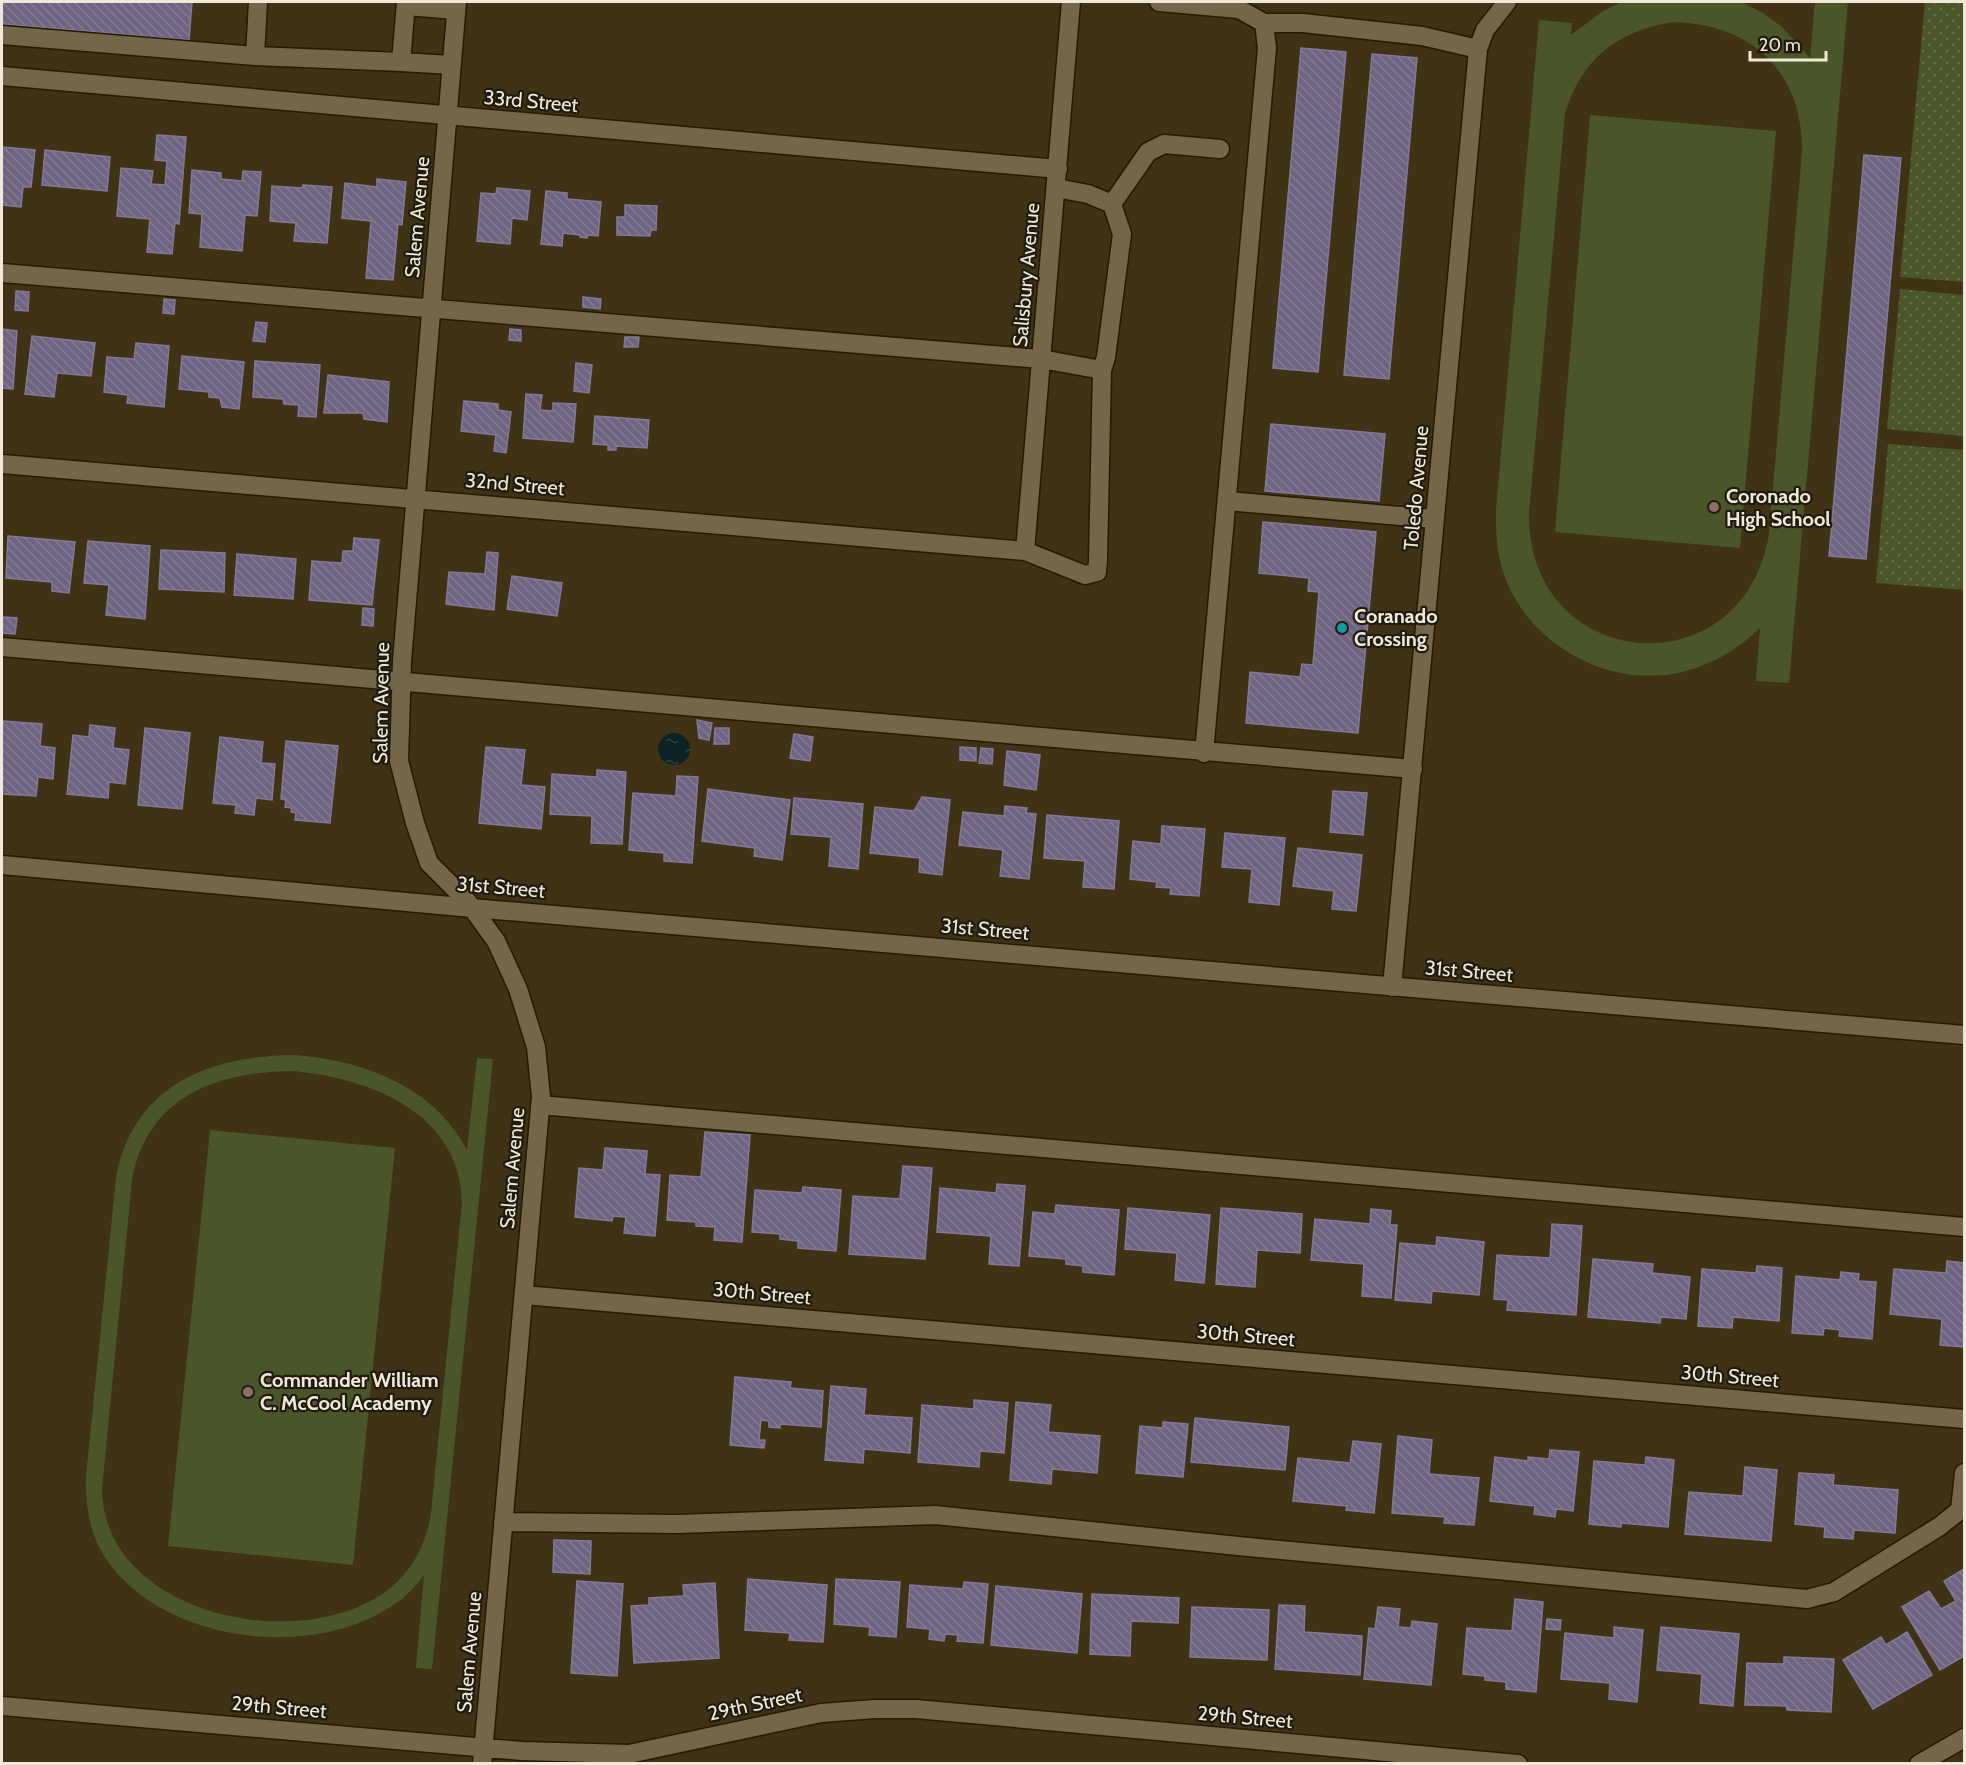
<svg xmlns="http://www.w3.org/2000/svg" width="1966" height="1765" viewBox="0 0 1966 1765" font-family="Cabin,sans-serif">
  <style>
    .grass { fill: #4a562a; fill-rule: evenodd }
    .park { fill: url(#park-dots) }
    .water { fill: url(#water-ripples) }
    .building { fill: url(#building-back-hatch); stroke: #837997; stroke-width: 1.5 }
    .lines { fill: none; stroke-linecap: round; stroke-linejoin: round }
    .minor-casing { stroke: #261a00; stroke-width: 21 }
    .minor { stroke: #746648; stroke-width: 18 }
    .education-dot { fill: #8d6e63; stroke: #211b0f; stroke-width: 2 }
    .culture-dot { fill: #0f9aa8; stroke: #211b0f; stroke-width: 2 }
    .labels { text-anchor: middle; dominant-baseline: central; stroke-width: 4.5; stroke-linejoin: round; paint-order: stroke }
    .street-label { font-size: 20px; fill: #f0e9d8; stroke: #211b0f }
    .poi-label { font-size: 20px; font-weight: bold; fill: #f0e9d8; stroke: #211b0f; text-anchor: start }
  </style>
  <defs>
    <pattern id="park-dots" width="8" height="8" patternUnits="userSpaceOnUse" patternTransform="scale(1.5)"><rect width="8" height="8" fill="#4a562a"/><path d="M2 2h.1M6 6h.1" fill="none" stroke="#646e48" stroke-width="1.8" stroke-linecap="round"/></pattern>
    <pattern id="water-ripples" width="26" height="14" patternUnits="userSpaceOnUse" patternTransform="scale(1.5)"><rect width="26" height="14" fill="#0b2325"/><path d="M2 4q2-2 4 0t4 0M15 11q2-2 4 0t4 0" fill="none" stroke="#2f4344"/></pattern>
    <pattern id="building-back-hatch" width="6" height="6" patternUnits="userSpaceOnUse" patternTransform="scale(1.5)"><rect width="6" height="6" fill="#6e6482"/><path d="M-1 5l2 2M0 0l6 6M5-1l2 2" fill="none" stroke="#837a93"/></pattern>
  </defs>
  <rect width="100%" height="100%" fill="#3f3215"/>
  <path class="grass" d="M1622,2H1741L1763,13L1782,27L1810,58L1815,2H1848L1789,683L1756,681L1760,628C1738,649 1715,663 1686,671C1606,693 1515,638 1499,556C1496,541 1496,526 1496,510L1539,20L1572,23L1571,35L1603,11ZM1673,22C1752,24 1803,72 1802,152L1769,534C1743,692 1527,673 1529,513L1565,113C1582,59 1617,31 1673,22Z
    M1590,115L1776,131L1740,548L1555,532Z
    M294,1055C362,1060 434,1086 467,1150L477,1058L493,1059L432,1669L416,1668L424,1575C417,1584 409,1594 399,1601C319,1661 169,1645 109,1563C90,1538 85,1507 86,1476L116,1178C133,1086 208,1056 294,1055ZM293,1071C370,1078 461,1113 462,1203L431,1513C427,1539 417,1562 398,1581C318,1660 103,1620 102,1489L132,1180C148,1096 216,1072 293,1071Z
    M210,1130L395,1148L353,1565L168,1546Z"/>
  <path class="park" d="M1925,2H1964V282L1900,277Z
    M1900,289L1964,295V436L1887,429Z
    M1888,444L1964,450V590L1876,583Z"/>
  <path class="water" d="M658 749a16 16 0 1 1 32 0a16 16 0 1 1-32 0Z"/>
  <path class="building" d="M2,2H192L189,40L2,24Z
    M1301,48L1346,52L1318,372L1273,368Z
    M1372,54L1417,58L1389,379L1344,375Z
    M157,135L186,137L179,224L175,223L172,254L147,252L150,219L117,216L121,168L153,171L151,184L165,185L167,161L155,160Z
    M2,147L35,150L31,187H23L21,207L2,205Z
    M45,150L110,157L107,191L42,185Z
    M1864,155L1901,158L1866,559L1829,556Z
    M192,170L221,173V179L242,181L243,171L261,172L257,216L245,215L242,251L200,247L202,214L189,213Z
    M377,179L406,182L402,225L398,224L393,280L366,278L371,221L342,218L345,183L377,187Z
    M303,185L332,187L327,243L294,241L296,223L270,221L272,186L302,188Z
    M497,188L530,191L527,220L512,218L510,244L477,241L481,193L496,194Z
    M546,191L567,193V199L601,202L598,236L588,235L587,238L580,237V235L563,233L562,246L541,244Z
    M625,205L657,206L656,230H651L650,236L617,235V217H625Z
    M16,291L29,292L28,311L15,310Z
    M583,297L601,299L600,309L583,307Z
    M164,299L175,300L174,314L163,313Z
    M256,322L267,323L265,342L253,341Z
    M2,329L17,331L13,389L2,388Z
    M510,329L521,330V341L509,340Z
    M32,336L95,343L91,376L57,373L54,397L25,394Z
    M625,337H639L638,347H624Z
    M136,343L169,346L164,407L127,403L128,395L104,392L107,357L134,359Z
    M182,356L244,362L239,409L222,407L220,398L209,397V392L179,389Z
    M255,361L320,365L316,417L298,416L299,405L284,404L283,399L253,397Z
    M576,363L592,365L589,393L574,391Z
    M328,375L389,382L387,422L364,419L363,413H324Z
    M526,394L542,395L540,410L553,411V403L576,404L573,442L523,438Z
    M464,401L498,404V410L511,412L506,453L494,451L496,435L461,431Z
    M595,416L649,420L647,448L616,446V450H608V445L593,444Z
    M1271,424L1385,434L1379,501L1265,491Z
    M1263,522L1376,532L1358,733L1246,723L1250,672L1300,677L1302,664L1313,665L1319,592L1308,591L1309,578L1259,573Z
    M8,536L75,542L69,593L52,591V582L6,578Z
    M354,538L379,540L372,605L309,600L312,561L342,563L343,551H353Z
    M88,541L150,546L145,619L106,615L109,585L84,583Z
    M161,550L225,553L224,592L159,589Z
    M487,552L498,553L494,610L446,604L449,572L485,574Z
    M237,554L296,559L293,599L234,595Z
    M512,576L562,583L557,616L507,609Z
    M363,608L374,609L373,626L362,625Z
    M3,617L17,618L15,634L2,633Z
    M697,720L712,723L709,740L699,738Z
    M2,721L42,724L40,746L55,748L53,779L38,777L36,796L2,794Z
    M90,725L115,728L113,748L129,750L125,784L109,782L108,798L67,794L73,735L89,737Z
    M145,728L190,733L182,809L138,805Z
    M715,728H729V744H714Z
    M794,734L813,737L810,761L790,758Z
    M220,737L263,742L261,763L275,764L272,800L256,798L254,815L235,813L236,805L213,803Z
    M286,741L338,746L330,823L295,820L296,813L291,812L292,808L285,807L286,800L281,799Z
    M486,747L525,750L521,785L545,787L541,829L479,823Z
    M960,747L976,748V761L960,760Z
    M981,748L993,749L992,764L979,763Z
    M1007,751L1040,755L1036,790L1004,785Z
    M597,770L626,772L622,844L591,843L592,816L550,814L552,774L597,777Z
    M677,776L698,777L692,863L664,861V853L629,850L633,793L676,796Z
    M708,789L790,800L782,860L754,856L755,848L702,841Z
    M1333,791L1367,793L1363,835L1330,832Z
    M922,797L950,800L942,875L919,872L920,858L870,853L875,807L914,811Z
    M794,798L863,804L858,869L829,866L831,837L791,834Z
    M1005,806L1027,808L1026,813L1036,814L1029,879L1000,876L1003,850L959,845L963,812L1004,816Z
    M1047,815L1119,821L1114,889L1083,887L1085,861L1044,858Z
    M1162,826L1205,829L1199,896L1170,894L1171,888L1156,887L1157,882L1130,879L1133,841L1161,844Z
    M1225,833L1285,838L1279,905L1249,902L1252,869L1222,867Z
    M1298,848L1362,855L1356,911L1332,909L1334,891L1293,886Z
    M705,1132L750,1135L742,1242L714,1240L715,1227L696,1226V1222L667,1220L670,1175L701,1177Z
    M605,1148L647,1151L645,1174L660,1175L655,1236L624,1233L626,1217L613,1216L612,1221L575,1217L579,1168L603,1170Z
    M903,1166L932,1168L925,1259L849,1254L853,1196L900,1199Z
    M997,1184L1025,1186L1019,1266L989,1264L991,1236L937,1232L940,1188L996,1193Z
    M803,1187L841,1190L836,1251L798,1248V1241L780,1239V1234L752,1232L755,1190L802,1193Z
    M1056,1205L1119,1210L1114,1275L1083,1272V1266L1066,1264V1259L1029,1256L1033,1212L1055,1214Z
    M1128,1208L1210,1215L1204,1283L1175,1280L1177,1253L1125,1249Z
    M1221,1208L1302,1214L1300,1253L1257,1250L1255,1287L1216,1284Z
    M1371,1209L1391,1211L1390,1225H1397L1391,1298L1362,1296L1364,1264L1311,1260L1315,1219L1370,1224Z
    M1552,1224L1582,1226L1576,1315L1507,1310L1508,1300L1494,1299L1497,1255L1550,1258Z
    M1437,1237L1484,1242L1479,1295L1432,1291L1431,1303L1395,1300L1400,1243L1436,1246Z
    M1593,1259L1653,1264L1652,1273L1690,1277L1686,1319L1661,1317L1660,1323L1588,1317Z
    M1947,1261L1964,1263V1347L1940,1345L1942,1319L1890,1314L1894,1269L1946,1273Z
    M1757,1266L1782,1268L1779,1321L1733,1317L1732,1328L1698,1326L1702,1269L1756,1273Z
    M1841,1272L1859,1274L1858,1281L1876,1282L1872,1339L1839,1336L1840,1330L1824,1328L1823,1335L1792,1333L1796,1276L1840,1280Z
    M735,1377L791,1382L790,1388L823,1391L821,1427L780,1424V1428L769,1427V1421L761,1420L759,1440H765L764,1448L730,1445Z
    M831,1386L866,1389L864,1415L912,1418L910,1453L864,1449L863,1463L825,1460Z
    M974,1400L1008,1403L1004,1453L980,1451L979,1467L918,1462L922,1405L974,1409Z
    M1016,1402L1051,1405L1048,1432L1100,1436L1097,1473L1052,1469L1051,1484L1010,1480Z
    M1195,1418L1289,1427L1285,1470L1191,1462Z
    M1163,1422L1188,1424L1183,1477L1136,1473L1140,1426L1163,1428Z
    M1398,1436L1432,1440L1429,1474L1479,1478L1474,1525L1444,1523L1445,1517L1392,1513Z
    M1353,1441L1381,1444L1374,1513L1346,1510L1347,1506L1293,1501L1298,1458L1350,1463Z
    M1550,1450L1579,1452L1573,1511L1556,1509L1555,1517L1534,1514L1535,1506L1490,1501L1495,1457L1528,1461V1457L1549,1459Z
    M1646,1457L1674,1460L1668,1527L1621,1523V1527L1589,1524L1594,1461L1645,1465Z
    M1745,1467L1777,1470L1771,1541L1685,1534L1689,1492L1743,1496Z
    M1799,1473L1834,1475L1833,1485L1898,1490L1895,1533L1854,1530L1853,1539L1824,1537L1825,1527L1795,1524Z
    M554,1540L591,1541L590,1574L553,1572Z
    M1964,1569V1656L1940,1670L1902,1607L1929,1591L1941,1609L1956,1601L1944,1581Z
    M748,1579L827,1585L823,1642L789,1640L790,1633L745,1630Z
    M836,1579L900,1582L896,1637L869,1635L870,1627L834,1624Z
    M577,1581L623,1584L617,1676L571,1673Z
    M964,1582L988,1584L983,1643L957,1641L958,1635L945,1634L944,1641L929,1639L930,1629L907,1627L910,1585L963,1589Z
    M715,1583L719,1658L634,1663L631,1606L649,1605V1598L684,1596L683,1585Z
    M996,1586L1082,1594L1077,1653L991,1645Z
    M1092,1594L1179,1598L1178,1623L1131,1621L1130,1656L1090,1654Z
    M1515,1599L1543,1602L1536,1692L1506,1689V1682L1485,1680V1676L1463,1674L1467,1628L1512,1631Z
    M1279,1605L1305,1606L1304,1632L1362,1636L1360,1675L1275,1669Z
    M1192,1607L1269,1610L1267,1660L1190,1657Z
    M1378,1607L1400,1609L1398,1627L1411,1628L1412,1621L1437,1624L1431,1685L1364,1679L1369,1628L1375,1629Z
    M1547,1619L1561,1620L1560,1630L1546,1629Z
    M1614,1627L1643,1630L1637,1702L1609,1699L1610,1683L1561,1679L1565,1633L1614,1638Z
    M1661,1627L1739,1634L1733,1706L1700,1703L1702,1674L1657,1670Z
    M1907,1632L1932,1675L1873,1709L1843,1660L1881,1637L1886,1645Z
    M1784,1657L1834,1659L1831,1712L1787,1710L1786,1706L1745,1705L1747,1663L1784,1664Z"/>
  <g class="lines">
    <g class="minor-casing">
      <path id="minor" d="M406,2L401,62L452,65
        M457,2L402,661L399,761L415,823L429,863L467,901L496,941L518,989L536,1047L541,1097L482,1764
        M1159,2L1239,9L1264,23H1303L1422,36L1478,49
        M406,6L456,10
        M2,35L255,56L401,62
        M255,56L258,2
        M2,76L1058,169
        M1112,204L1148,152L1164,144L1220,149
        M2,273L1041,359L1102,370L1106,357L1122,234L1112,204L1088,194L1056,188
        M2,464L1025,551L1085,575L1097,572L1098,560L1102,370
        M1227,501L1435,519
        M1025,551L1071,2
        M2,647C472,686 942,732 1413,769
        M1204,753L1267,48L1264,23
        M2,865L472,908L1964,1035
        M1392,987L1478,49L1485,30L1507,2
        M540,1105L1964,1227
        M524,1295L1964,1419
        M503,1522L677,1524L935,1515L1238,1546L1807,1599L1834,1592L1940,1526L1960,1510L1964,1473
        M2,1706L522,1751L629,1754L821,1713L875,1709H916L1518,1764
        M1919,1764L1964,1738"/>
    </g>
    <use href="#minor" class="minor"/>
  </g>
  <g class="education-dot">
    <circle cx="1714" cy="507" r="6"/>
    <circle cx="248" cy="1392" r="6"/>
  </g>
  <circle class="culture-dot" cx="1342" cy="628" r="6"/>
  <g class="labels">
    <g class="street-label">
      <text transform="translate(531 101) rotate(5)">33rd Street</text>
      <text transform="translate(417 217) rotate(-85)">Salem Avenue</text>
      <text transform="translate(1026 275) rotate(-85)">Salisbury Avenue</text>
      <text transform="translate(515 484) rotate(5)">32nd Street</text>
      <text transform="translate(1416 488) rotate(-85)">Toledo Avenue</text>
      <text transform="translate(381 703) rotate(-89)">Salem Avenue</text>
      <text transform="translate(501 887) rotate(5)">31st Street</text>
      <text transform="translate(985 929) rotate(5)">31st Street</text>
      <text transform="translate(1469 971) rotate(5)">31st Street</text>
      <text transform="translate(512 1168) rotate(-85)">Salem Avenue</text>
      <text transform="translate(762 1293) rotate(5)">30th Street</text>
      <text transform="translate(1246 1335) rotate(5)">30th Street</text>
      <text transform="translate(1730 1376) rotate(5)">30th Street</text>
      <text transform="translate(469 1652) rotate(-85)">Salem Avenue</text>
      <text transform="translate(755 1704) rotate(-12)">29th Street</text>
      <text transform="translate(279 1707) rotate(5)">29th Street</text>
      <text transform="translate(1245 1717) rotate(5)">29th Street</text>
    </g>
    <g class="poi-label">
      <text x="1726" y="496">Coronado<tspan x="1726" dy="23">High School</tspan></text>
      <text x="1354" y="616">Coranado<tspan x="1354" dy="23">Crossing</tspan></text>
      <text x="260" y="1380">Commander William<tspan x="260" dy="23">C. McCool Academy</tspan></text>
    </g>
  </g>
  <rect width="1966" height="1765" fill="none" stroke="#f0e9d8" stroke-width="6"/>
  <path d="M1750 51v9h76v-9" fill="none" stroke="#f0e9d8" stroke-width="3"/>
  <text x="1759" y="51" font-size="18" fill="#f0e9d8" stroke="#211b0f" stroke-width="4.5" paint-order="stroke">20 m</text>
</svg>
